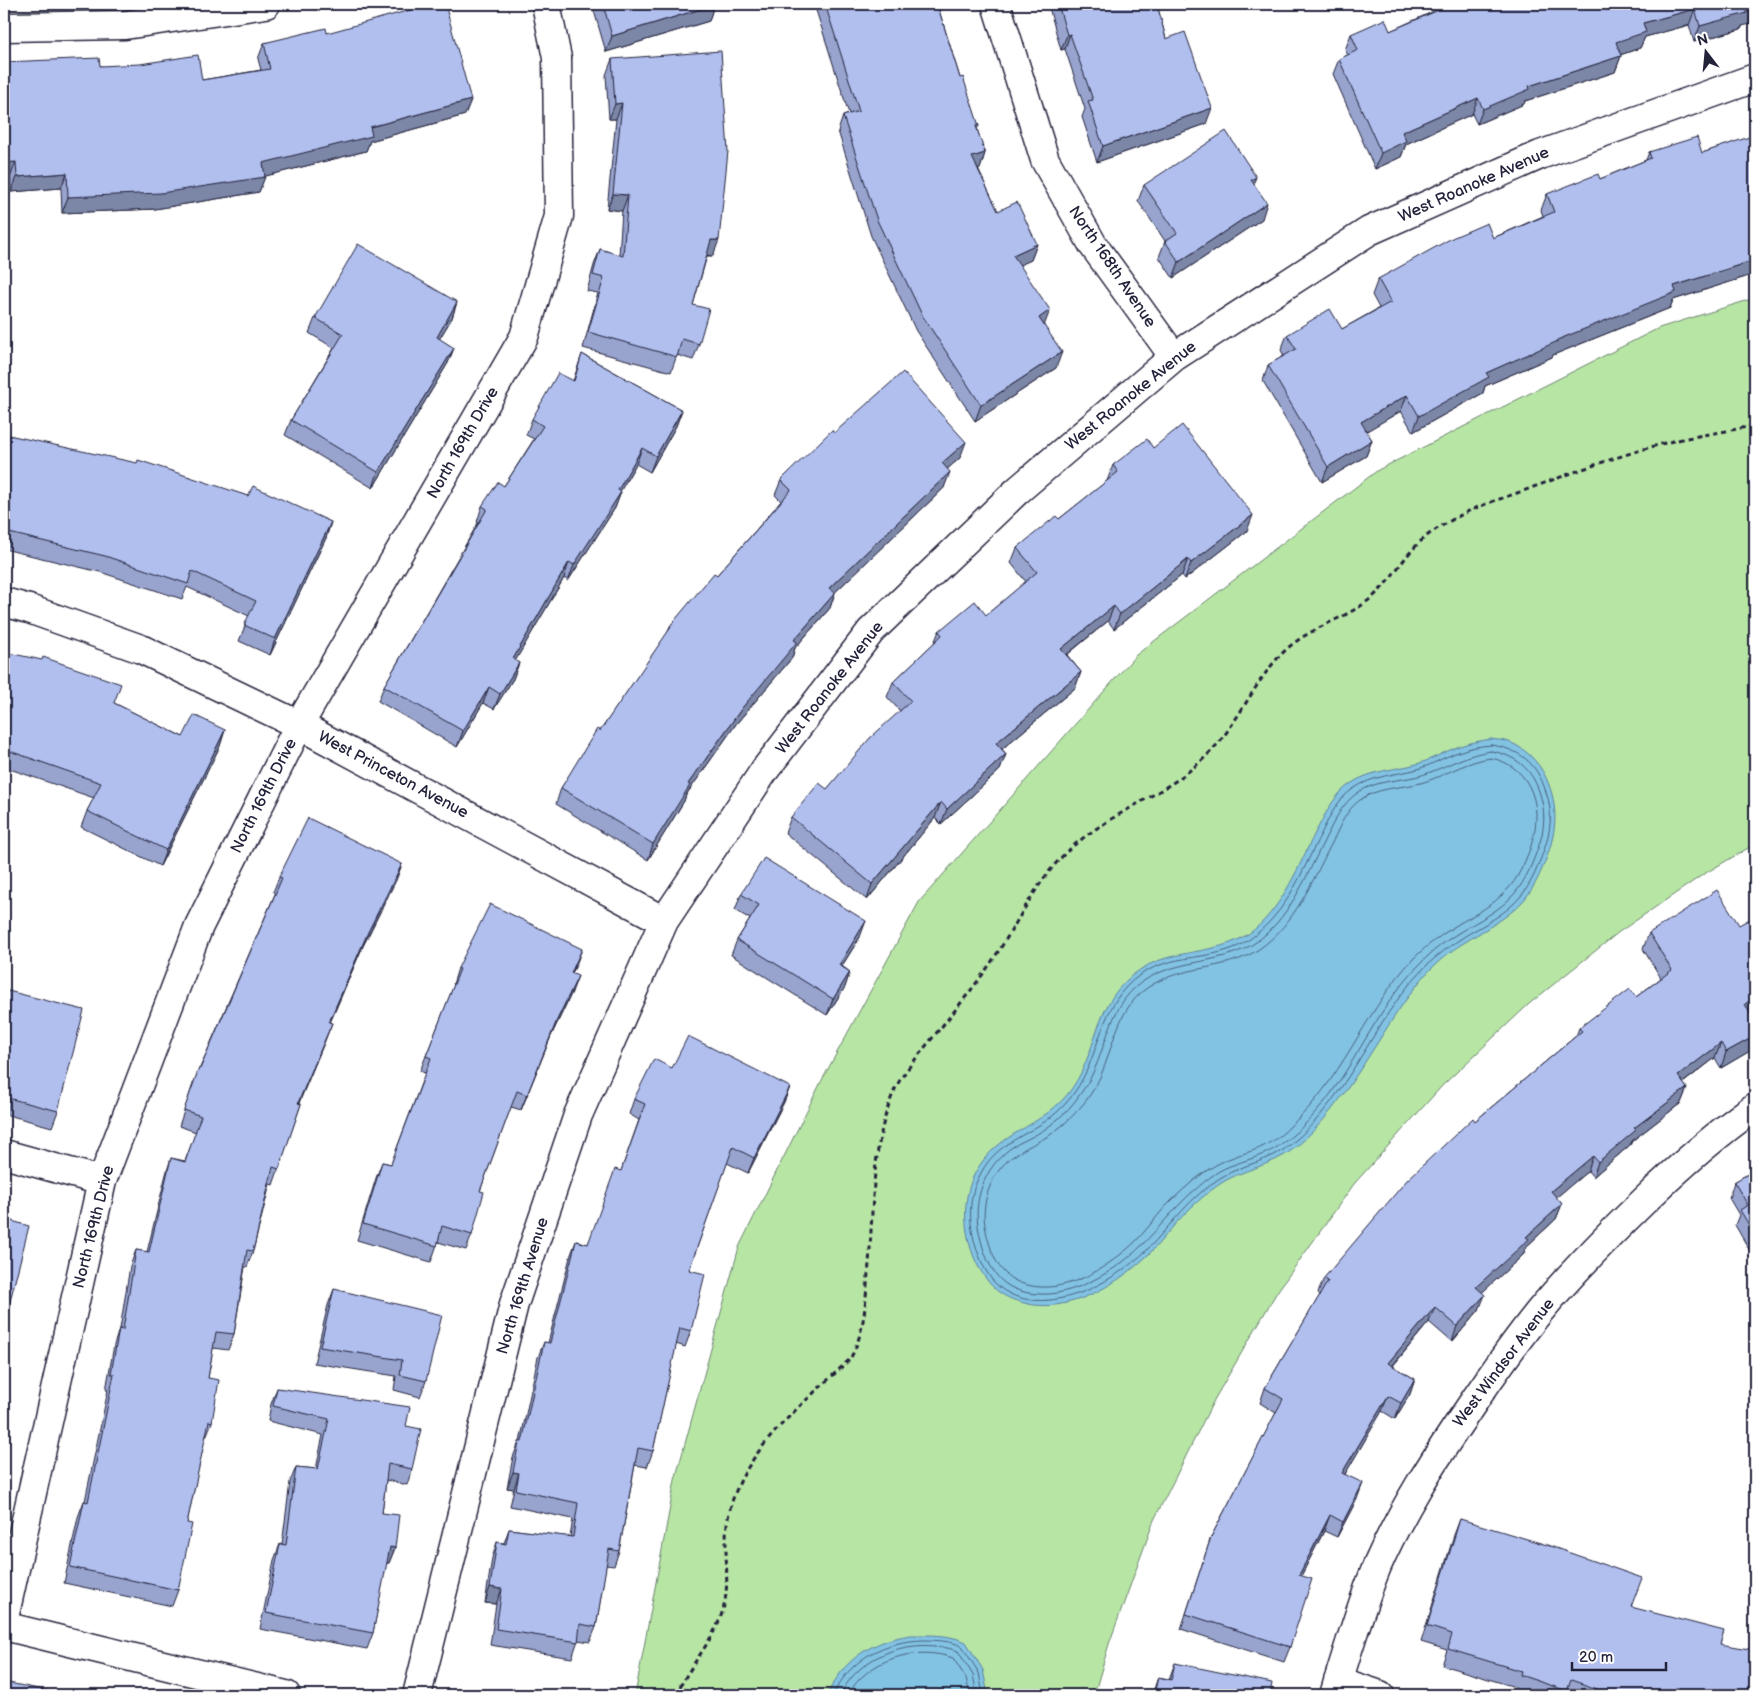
<svg xmlns="http://www.w3.org/2000/svg" width="1759" height="1699" viewBox="0 0 1759 1699" font-family="'Balsamiq Sans',sans-serif">
  <style>
    .green { fill: #b7e5a4; stroke: #6c8470 }
    .water { fill: #82c2e3; stroke: #5c82a0 }
    .lines { fill: none; stroke-linecap: round; stroke-linejoin: round }
    .shore { stroke: #48627e; stroke-width: 1 }
    .street-casing { stroke: #22223b; stroke-width: 31 }
    .path { stroke: #22223b; stroke-width: 3; stroke-dasharray: 5 4; stroke-linecap: butt }
    .street { stroke: #fff; stroke-width: 28 }
    .wall { fill: #98a4ce; stroke: #22223b }
    .shaded-wall { fill: #7c86a7; stroke: #22223b }
    .building { fill: #b1bfef; stroke: #22223b }
    .labels { text-anchor: middle; dominant-baseline: central; stroke-width: 5; stroke-linejoin: round; paint-order: stroke }
    .street-label { font-size: 16px; fill: #22223b; stroke: #fff }
  </style>
  <rect width="100%" height="100%" fill="#fff"/>
  <filter id="ink" filterUnits="userSpaceOnUse"><feTurbulence type="fractalNoise" baseFrequency=".02" numOctaves="2"/><feDisplacementMap in="SourceGraphic" scale="10" xChannelSelector="R" yChannelSelector="G"/><feConvolveMatrix kernelMatrix="1 2 1 2 8 2 1 2 1" color-interpolation-filters="sRGB"/></filter>
  <g filter="url(#ink)">
    <path class="green" d="M1755,298V844L1704,874L1619,932L1529,1004L1442,1086L1354,1184L1277,1292L1214,1400L1154,1520L1109,1644L1094,1695H635L675,1480L739,1247L822,1080L919,902L1136,655L1378,470L1659,328Z"/>
    <path class="water" d="M1491,739C1497,740 1503,740 1509,742C1528,749 1543,767 1549,785C1558,809 1556,831 1548,854C1542,870 1535,887 1524,900C1508,918 1487,928 1467,941C1450,951 1433,965 1421,980C1377,1034 1348,1104 1295,1148C1271,1167 1240,1169 1217,1186C1203,1196 1189,1209 1178,1221C1168,1232 1159,1244 1149,1254C1119,1284 1068,1315 1024,1303C1000,1297 990,1287 978,1266C964,1238 960,1202 975,1173C997,1132 1038,1129 1067,1095C1101,1053 1090,1002 1141,969C1176,947 1223,956 1255,929C1284,904 1298,867 1315,833C1325,815 1333,796 1350,784C1371,770 1394,770 1417,764C1431,760 1444,752 1457,747C1468,743 1479,741 1491,739Z
      M910,1635C929,1635 949,1634 966,1642L983,1670L988,1695H827C845,1658 870,1642 910,1635Z"/>
    <g class="lines">
      <path class="shore" d="M1491,745C1520,749 1537,763 1546,792C1553,812 1551,830 1544,850C1538,866 1532,883 1521,896C1506,914 1485,924 1465,936C1451,945 1436,956 1424,968C1372,1021 1349,1098 1290,1145C1269,1162 1242,1164 1220,1178C1191,1196 1171,1225 1147,1250C1130,1266 1111,1279 1090,1289C1061,1302 1019,1309 994,1282C985,1272 979,1257 975,1244C969,1222 968,1197 979,1177C992,1149 1012,1142 1036,1127C1051,1119 1064,1107 1074,1093C1102,1054 1098,1004 1140,975C1174,953 1206,961 1238,946C1251,940 1263,929 1272,919C1295,894 1307,860 1323,830C1331,814 1338,799 1353,789C1373,775 1396,775 1418,769C1432,765 1444,757 1458,752C1469,748 1479,746 1491,745Z
        M1491,751C1515,755 1531,768 1539,791C1546,811 1545,829 1538,848C1532,864 1526,880 1515,893C1500,911 1479,920 1460,932C1447,940 1432,951 1421,963C1365,1018 1344,1104 1277,1147C1263,1156 1246,1160 1230,1166C1214,1172 1202,1184 1189,1195C1173,1210 1159,1228 1143,1244C1126,1262 1104,1276 1081,1286C1067,1291 1055,1295 1040,1294C1027,1294 1012,1290 1002,1281C990,1270 983,1251 980,1236C972,1206 981,1173 1006,1152C1016,1143 1030,1139 1042,1131C1058,1121 1072,1107 1083,1090C1108,1055 1105,1008 1142,982C1178,957 1225,966 1259,940C1293,913 1308,872 1327,835C1335,820 1342,804 1356,794C1378,778 1404,782 1428,773C1450,765 1467,754 1491,751Z
        M1491,758C1511,762 1525,774 1532,793C1539,812 1536,830 1530,849C1524,864 1518,879 1506,891C1493,905 1476,914 1460,923C1444,933 1427,945 1414,958C1369,1005 1346,1071 1300,1117C1290,1126 1281,1137 1269,1143C1260,1149 1249,1152 1239,1155C1225,1160 1214,1165 1202,1174C1190,1183 1177,1195 1166,1206C1155,1218 1145,1232 1134,1243C1109,1266 1074,1289 1040,1287C1027,1286 1012,1282 1003,1271C993,1260 988,1241 985,1226C981,1200 992,1170 1015,1155C1026,1147 1039,1142 1050,1135C1068,1122 1084,1106 1095,1087C1114,1054 1113,1012 1147,988C1184,962 1231,974 1267,943C1299,916 1314,877 1333,841C1340,826 1346,810 1360,800C1381,785 1407,789 1430,780C1451,772 1468,761 1491,758Z
        M833,1695C851,1658 884,1641 924,1640C936,1640 951,1641 962,1646L979,1673L983,1695
        M840,1695C861,1652 914,1636 958,1651L973,1675L977,1695
        M848,1695C867,1659 916,1645 953,1658L966,1678L970,1695"/>
      <g class="street-casing">
        <path id="street" d="M996,4L1045,160L1093,245L1174,357
          M4,27L125,25L266,4
          M4,602L29,609L141,649L299,725L664,921
          M4,1154L102,1181
          M4,1618L102,1181L199,926L299,725L524,337L559,216L557,58L546,4
          M4,1626L286,1695
          M1338,1681L1380,1695
          M417,1695L514,1304L578,1115L664,921L764,771L871,631L1017,491L1174,357L1369,231L1540,155L1755,78
          M1334,1695C1347,1652 1360,1608 1377,1566C1401,1511 1434,1460 1468,1410C1491,1376 1514,1343 1539,1312C1571,1273 1607,1237 1643,1202C1678,1168 1715,1135 1755,1107"/>
      </g>
      <path class="path" d="M676,1695C689,1666 712,1643 722,1613C732,1582 722,1550 728,1518C740,1451 804,1404 850,1359C863,1336 865,1310 867,1285C874,1224 869,1154 892,1096C897,1083 905,1072 914,1061C942,1025 973,991 998,952C1021,917 1038,878 1070,849C1114,809 1174,793 1214,748C1242,717 1257,675 1289,647C1316,624 1353,617 1378,592C1392,578 1402,560 1416,546C1425,536 1436,529 1447,523C1470,508 1497,500 1523,491C1571,473 1620,455 1669,442C1697,435 1727,432 1755,425"/>
      <use href="#street" class="street"/>
    </g>
    <path class="wall" d="M592,4H714L709,21L606,52Z
      M789,4H810L791,9Z
      M814,4H941L939,10L960,78L979,126L977,129L985,153L980,169H978L998,211L1037,244L1031,260L1019,265L1044,326L1056,368L975,421L916,331L871,236L838,131L843,116L849,114Z
      M1048,4H1159H1157L1166,39L1206,124L1097,162L1082,117L1085,109L1065,49L1061,50Z
      M1436,4H1755L1741,29L1694,42L1689,25L1645,37L1640,48L1620,55L1621,56L1615,72L1525,101L1524,104L1477,124L1472,114L1406,144L1401,157L1375,169L1333,74L1339,59L1348,55L1345,50L1351,34L1390,31L1432,12Z
      M327,33L465,115L370,141L366,151L265,176L259,192L155,209L62,213L61,188L11,192L4,62L100,66L202,80L261,70L258,59L264,43Z
      M612,59L713,256H707L693,305L699,344L693,360L677,355L671,372L583,348L598,293L587,291L594,265L600,249L619,255L622,211L607,209L616,119H609L606,75Z
      M1754,124H1755V274L1673,300L1670,308L1553,355L1552,357L1485,386L1483,393L1413,432L1401,411L1366,431L1372,440L1366,456L1322,482L1263,381L1268,365L1284,356L1281,350L1287,335L1342,329L1379,308L1372,295L1378,279L1493,238L1543,216L1541,210L1547,194L1600,179L1646,160L1649,152L1702,153L1749,138Z
      M1254,183L1262,219L1173,278L1159,257L1165,241L1138,201L1144,185Z
      M457,302L452,318L439,339L454,348L448,363L373,488L285,435L291,420L334,348L309,333L315,318Z
      M582,354L682,410L676,426L650,472L636,464L620,491L621,492L615,508L568,581L564,578L515,661L519,663L513,679L494,709L483,703L457,747L378,701L384,686L478,523L477,522L482,506L504,486L534,439L526,435L532,419L573,381Z
      M834,433L960,458L947,469L944,488L835,592L830,608L795,648L792,658L736,724L686,795L684,801L648,860L556,804L561,788L667,634L670,626L717,575L781,501L775,495L781,480Z
      M4,434L248,496L331,522L326,538L270,655L239,641L249,616L187,587L182,599L100,572L4,549Z
      M1153,448L1247,531L1185,579L1182,575L1114,629L1108,621L1067,655L1081,672L1075,688L1002,749L1006,754L1000,770L941,824L935,818L867,900L785,833L791,817L827,789L900,711L887,697L893,682L934,643L939,631L986,615L1026,582L1011,563L1017,548L1059,519L1107,481L1113,465Z
      M4,652L114,703L183,737L225,730L220,746L160,866L81,827L87,811L94,798L4,767Z
      M402,864L396,880L362,948L330,1022L326,1038L299,1103L301,1104L273,1185L270,1184L253,1251L247,1267H245L234,1334L228,1350L213,1348L208,1378L212,1422L206,1437H205L187,1523L178,1590L172,1606L64,1583L78,1517L84,1501H85L108,1390H106L114,1345L119,1329H120L130,1266L136,1250L147,1252L166,1174L171,1158L185,1161L196,1132L179,1126L193,1084L275,894L273,892L279,877Z
      M741,894L860,937L842,966L850,972L845,987L827,1015L731,955L737,940L750,919L735,910Z
      M1649,933L1750,1013L1755,1023V1048L1721,1068L1715,1058L1683,1083L1687,1088L1681,1103L1632,1141L1630,1145L1593,1177L1588,1171L1556,1197L1562,1204L1556,1219L1526,1247L1523,1255L1482,1292L1479,1310L1452,1342L1429,1322L1393,1366L1415,1379L1410,1394L1395,1419L1382,1411L1345,1474L1357,1499L1337,1537L1324,1531L1301,1576L1290,1647L1284,1662L1181,1629L1211,1537L1276,1413L1260,1403L1265,1388L1320,1295L1318,1293L1324,1278L1475,1121L1576,1036L1579,1028L1636,997L1661,978L1643,949Z
      M576,965L572,973V992L551,1036L521,1110L511,1107L480,1191L472,1235L466,1250L438,1242L431,1262L357,1240L376,1178L382,1162L391,1164L425,1073L420,1071L454,985L453,984L458,968Z
      M4,990L58,1111L52,1127L4,1114Z
      M672,1068L790,1087L784,1102L748,1173L727,1163L689,1270L691,1331L685,1347L676,1344L653,1451L647,1467L635,1465L619,1551L614,1566L606,1565L596,1627L590,1642L578,1640L572,1658L490,1645L496,1604L485,1603L492,1558L497,1542L504,1543L509,1529L570,1537L573,1519L510,1506L514,1489L507,1488L513,1457L519,1442H520L538,1357L544,1342L548,1343L570,1257L576,1241L588,1244L621,1171L639,1120L629,1114L634,1099Z
      M1755,1170V1258H1754L1735,1225L1739,1215L1729,1198L1734,1182Z
      M4,1206L7,1313L4,1322Z
      M334,1289L426,1381L420,1397L394,1390L396,1376L314,1363L328,1305Z
      M277,1388L406,1426L412,1469L407,1485L386,1480L382,1513L395,1548L389,1563H386L373,1633L367,1649L260,1629L274,1560L280,1544L282,1545L290,1482L296,1467L316,1469L323,1435L268,1421L271,1404Z
      M1460,1519L1631,1607L1720,1644L1755,1695H1527L1514,1691L1515,1687L1442,1665L1447,1650L1421,1642L1454,1535Z
      M1175,1663L1270,1695H1152L1158,1677L1169,1679Z"/>
    <path class="shaded-wall" d="M793,4H810L791,9Z
      M936,4H941L937,16Z
      M714,5L709,21L606,52L612,36Z
      M1695,9L1689,25L1645,37L1640,48L1611,58L1616,42L1643,23Z
      M1755,9V23L1742,26L1741,29L1694,42L1700,26Z
      M1070,34L1065,49L1061,50L1067,35Z
      M1621,56L1615,72L1525,101L1524,104L1477,124L1483,109L1529,86Z
      M1478,98L1472,114L1406,144L1401,157L1375,169L1381,153L1402,132Z
      M471,100L465,115L370,141L366,151L262,177H265L259,192L155,209L62,213L68,197L263,163L370,127Z
      M622,103L616,119H609L615,104Z
      M1212,108L1206,124L1097,162L1103,146Z
      M985,153L980,169L966,173L972,157Z
      M16,162L10,178H4V163Z
      M67,173L61,188L11,192L17,177Z
      M1256,177L1250,193L1251,180Z
      M613,194L628,195L622,211L607,209Z
      M1267,203L1262,219L1173,278L1179,262Z
      M711,240H719L713,256L705,255Z
      M1037,244L1031,260L1007,271L1013,255Z
      M1755,260V274L1673,300L1670,308L1553,355L1552,357L1485,386L1483,393L1413,432L1419,416L1486,373L1674,286Z
      M457,302L452,318L431,353L437,337Z
      M1050,310L1044,326L1039,318Z
      M454,348L448,363L373,488L378,472Z
      M1062,352L1056,368L975,421L981,405Z
      M1407,395L1401,411L1355,438L1361,422Z
      M682,410L676,426L650,472L656,456Z
      M1372,440L1366,456L1322,482L1328,467Z
      M966,442L960,458L936,479L942,463Z
      M642,448L636,464L613,504L621,492L615,508L568,581L574,565Z
      M950,472L944,488L824,603L829,588Z
      M4,510L10,511L4,527Z
      M1253,515L1247,531L1185,579L1191,563Z
      M331,522L326,538L270,655L275,639Z
      M1188,559L1182,575L1114,629L1120,614Z
      M569,562L564,578L507,675L513,659Z
      M835,593L830,608L795,648L792,658L736,724L686,795L684,801L648,860L653,844L688,784L742,708L794,640Z
      M1114,606L1108,621L1055,664L1061,649Z
      M519,663L513,679L494,709L500,694Z
      M1081,672L1075,688L990,759L996,743Z
      M489,687L483,703L457,747L463,731Z
      M225,730L220,746L160,866L166,850Z
      M1006,754L1000,770L941,824L947,809Z
      M941,802L935,818L867,900L872,884Z
      M402,864L396,880L362,948L324,1037L329,1022L368,932Z
      M866,921L860,937L833,980L839,965Z
      M582,949L576,965L565,988L571,973Z
      M850,972L845,987L827,1015L833,999Z
      M578,976L572,992L551,1036L521,1110L557,1020Z
      M1755,997V1009L1739,1019L1745,1004Z
      M332,1023L326,1038L292,1119L298,1103Z
      M1755,1036V1048L1721,1068L1726,1052Z
      M1721,1043L1715,1058L1672,1091L1678,1076Z
      M790,1087L784,1102L748,1173L754,1158Z
      M1687,1088L1681,1103L1632,1141L1630,1145L1593,1177L1598,1162L1634,1128Z
      M1593,1156L1588,1171L1545,1207L1551,1191Z
      M1562,1204L1556,1219L1526,1247L1523,1255L1471,1303L1476,1287L1526,1237Z
      M1485,1295L1479,1310L1452,1342L1457,1326Z
      M1435,1307L1429,1322L1382,1378L1388,1363Z
      M1415,1379L1410,1394L1395,1419L1401,1403Z
      M1388,1396L1382,1411L1337,1488L1342,1473Z
      M513,1472L519,1473L514,1489L507,1488Z
      M1363,1483L1357,1499L1337,1537L1343,1522Z
      M1330,1515L1324,1531L1294,1590L1299,1575Z
      M390,1547L395,1548L389,1563H384Z
      M490,1587L502,1589L496,1604L485,1603Z"/>
    <path class="building" d="M432,4H445L471,100L370,127L372,136L263,163L265,177L161,193L68,197L67,173L17,177L16,162L4,163V62L99,58L100,66L140,64L198,55L202,80L270,69L264,43L326,28L327,33Z
      M603,4H714V5L612,36Z
      M825,4H937L960,78L963,77L979,126H976L985,153L972,157L998,211L1017,202L1037,244L1013,255L1050,310L1039,318L1062,352L981,405L922,315L877,220L843,116L859,111Z
      M1058,4H1157L1166,39L1185,32L1212,108L1103,146L1088,101L1093,100L1070,34L1067,35Z
      M1438,4H1755V9L1747,11V13L1700,26L1695,9L1643,23L1646,32L1616,42L1621,56L1529,86L1530,89L1483,109L1478,98L1402,132L1406,141L1381,153L1339,59L1358,50L1351,34L1385,19L1390,31L1441,9Z
      M721,51L728,151L719,240H711L693,305L709,309L699,344L682,339L677,357L588,332L604,278L593,275L600,249L623,256L628,195L613,194L622,103L615,104L612,59Z
      M1226,131L1256,177L1251,180L1267,203L1179,262L1165,241L1177,233L1144,185Z
      M1755,135V260L1674,286L1676,292L1557,340L1558,341L1486,373L1489,377L1419,416L1407,395L1361,422L1372,440L1328,467L1268,365L1296,349L1287,335L1330,309L1342,329L1391,302L1378,279L1452,238L1487,223L1493,238L1554,212L1547,194L1598,174L1600,179L1651,158L1649,152L1697,137L1702,153Z
      M358,244L457,302L437,337L454,348L378,472L291,420L343,334L315,318Z
      M582,354L682,410L656,456L642,448L618,490L621,492L574,565L569,562L513,659L519,663L500,694L489,687L463,731L384,686L487,509L482,506L498,482L504,486L543,426L532,419L558,373L574,381Z
      M903,372L966,442L942,463L950,472L829,588L835,593L794,640L797,642L742,708L688,784L690,785L653,844L561,788L597,729L600,731L671,627L670,626L714,573L717,575L791,490L781,480L832,430L834,433Z
      M4,409H7L4,430Z
      M1182,425L1253,515L1191,563L1188,559L1120,614L1114,606L1061,649L1081,672L996,743L1006,754L947,809L941,802L872,884L791,817L819,783L827,789L870,738L911,701L893,682L942,635L939,631L975,601L986,615L1037,572L1017,548L1056,516L1059,519L1118,472L1113,465L1147,439L1153,448Z
      M4,434L137,463L138,460L248,496L253,486L331,522L275,639L244,625L256,601L192,571L188,584L105,556L5,532L10,511L4,510Z
      M4,652L42,660L43,657L121,684L114,703L183,737L194,715L225,730L166,850L87,811L101,783L4,749Z
      M308,818L402,864L368,932L329,1022L332,1023L298,1103L301,1104L279,1169L273,1167L253,1251L247,1250L234,1334L216,1332L208,1378L219,1380L212,1422L209,1421L187,1523L192,1524L178,1590L70,1567L84,1501L88,1502L114,1374H111L119,1329L123,1330L136,1250L149,1252L171,1158L185,1162L201,1116L184,1110L199,1068L200,1069L282,878L279,877Z
      M764,858L866,921L839,965L850,972L833,999L737,940L759,905L741,894Z
      M1717,890L1739,925L1755,916V997L1745,1004L1755,1023V1036L1726,1052L1721,1043L1678,1076L1687,1088L1634,1128L1636,1130L1598,1162L1593,1156L1551,1191L1562,1204L1526,1237L1529,1239L1476,1287L1485,1295L1457,1326L1435,1307L1388,1363L1415,1379L1401,1403L1388,1396L1342,1473L1363,1483L1343,1522L1330,1515L1299,1575L1312,1579L1290,1647L1186,1614L1211,1537L1283,1399L1265,1388L1328,1281L1324,1278L1407,1180L1473,1118L1475,1121L1582,1031L1579,1028L1630,989L1636,997L1672,970L1649,933Z
      M490,904L582,949L571,973L578,976L557,1020L527,1095L517,1091L480,1191L484,1192L472,1235L442,1226L437,1246L363,1224L382,1162L391,1164L431,1058L426,1056L460,969L458,968Z
      M4,990L84,1010L58,1111L4,1097Z
      M688,1036L790,1087L754,1158L733,1147L689,1270L705,1274L691,1331L680,1328L653,1451L638,1448L619,1551L609,1549L596,1627L580,1624L578,1642L496,1629L502,1589L490,1587L497,1542L506,1544L509,1529L573,1537L578,1503L516,1490L519,1473L513,1472L519,1442H522L544,1342L550,1343L576,1241L588,1244L615,1169L621,1171L645,1104L634,1099L654,1059L672,1068Z
      M1755,1170V1235L1740,1210L1748,1205L1734,1182Z
      M4,1206L8,1207L5,1219L29,1226L7,1313L4,1312Z
      M334,1289L442,1315L426,1381L400,1375L402,1360L320,1347Z
      M277,1388L410,1407L406,1426L421,1429L412,1469L388,1464L382,1513L399,1515L395,1548L390,1547L373,1633L266,1613L280,1544L286,1545L296,1467L318,1469L329,1419L273,1406Z
      M1460,1519L1547,1545L1642,1578L1631,1607L1724,1631L1720,1644L1755,1650V1695H1619L1597,1689L1571,1680L1567,1691L1520,1675L1521,1671L1448,1649L1452,1634L1427,1626Z
      M1175,1663L1272,1683L1270,1695H1154L1158,1677L1171,1680Z
      M4,1682L68,1695H4Z
      M465,1690L498,1695H464Z"/>
  </g>
  <g class="labels">
    <g class="street-label">
      <text transform="translate(1474 185) rotate(-24)">West Roanoke Avenue</text>
      <text transform="translate(1112 267) rotate(56)">North 168th Avenue</text>
      <text transform="translate(1131 396) rotate(-39)">West Roanoke Avenue</text>
      <text transform="translate(463 443) rotate(-60)">North 169th Drive</text>
      <text transform="translate(830 688) rotate(-52)">West Roanoke Avenue</text>
      <text transform="translate(393 775) rotate(28)">West Princeton Avenue</text>
      <text transform="translate(264 796) rotate(-63)">North 169th Drive</text>
      <text transform="translate(94 1227) rotate(-76)">North 169th Drive</text>
      <text transform="translate(523 1286) rotate(-73)">North 169th Avenue</text>
      <text transform="translate(1504 1363) rotate(-53)">West Windsor Avenue</text>
    </g>
  </g>
  <rect width="1759" height="1699" fill="none" stroke="#fff" stroke-width="20"/>
  <rect x="10" y="10" width="1739" height="1679" fill="none" stroke="#22223b" stroke-width="2" filter="url(#ink)"/>
  <g transform="translate(1706 52) rotate(344)" stroke="#ffffff" stroke-width="4" paint-order="stroke">
  <path d="M0-4L9 19L0 12L-9 19Z" fill="#22223b"/>
  <text y="-8" font-size="14" font-weight="bold" text-anchor="middle" fill="#22223b">N</text>
  </g>
  <path d="M1572 1662v8h94v-8" fill="none" stroke="#22223b" stroke-width="2.5"/>
  <text x="1579" y="1662" font-size="15" fill="#22223b" stroke="#ffffff" stroke-width="4" paint-order="stroke">20 m</text>
</svg>
